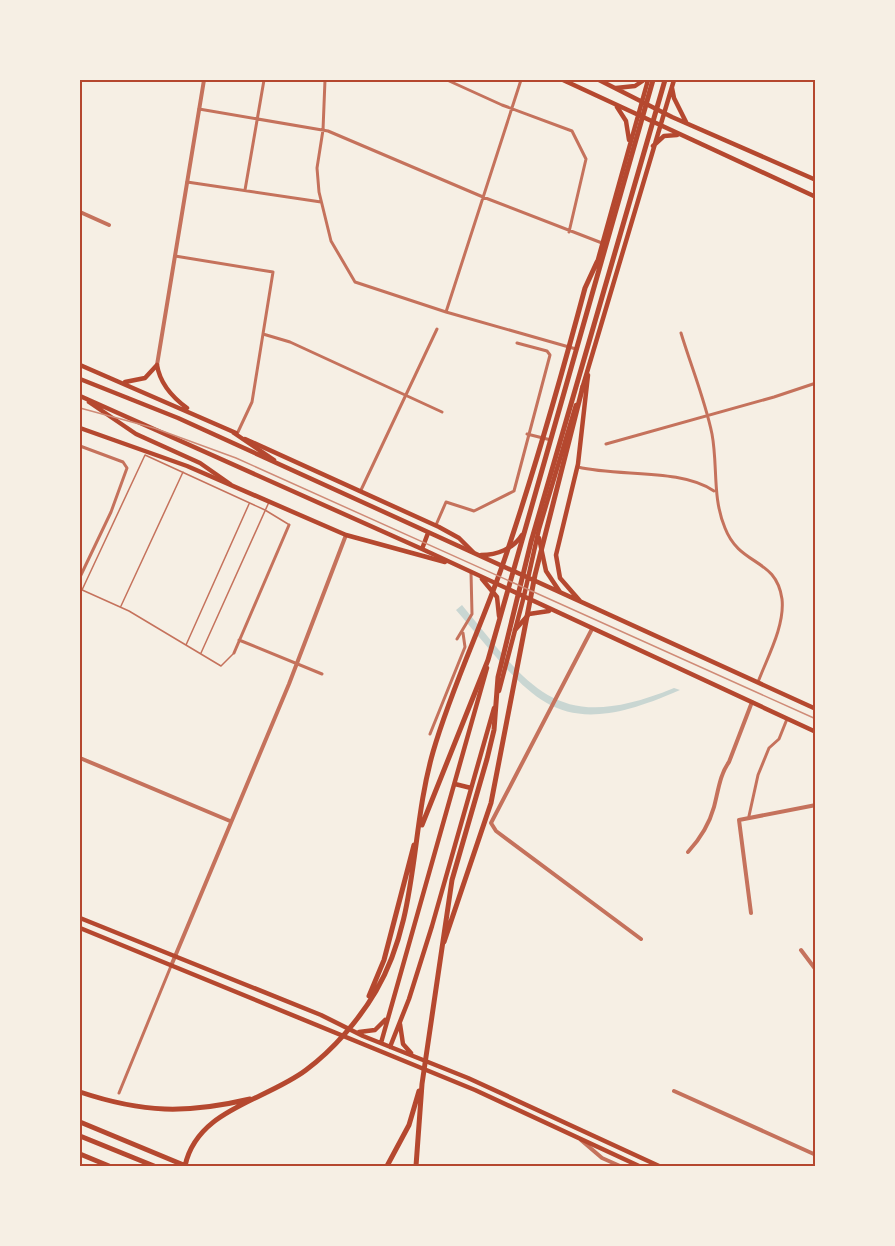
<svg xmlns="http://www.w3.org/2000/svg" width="895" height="1246" viewBox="0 0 895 1246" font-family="'Source Sans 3',sans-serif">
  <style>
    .water { fill: #c9d6d2 }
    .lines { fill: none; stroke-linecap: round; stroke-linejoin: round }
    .service { stroke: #c5725c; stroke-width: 1.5 }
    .minor { stroke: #c5725c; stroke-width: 3 }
    .tertiary { stroke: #c5725c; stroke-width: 4 }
    .secondary { stroke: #b5482f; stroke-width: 4.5 }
    .primary { stroke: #b5482f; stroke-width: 4.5 }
    .trunk { stroke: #b5482f; stroke-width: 5 }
    .rail { stroke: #cf8b77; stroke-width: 1.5 }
    .neatline { fill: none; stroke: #b5482f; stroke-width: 2 }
  </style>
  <rect width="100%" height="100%" fill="#f6efe4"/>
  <path class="water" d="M462,605C531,689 557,736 674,688L680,690C554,746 534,700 456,610Z"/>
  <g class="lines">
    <path class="service" d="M80,589L129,611L221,666L233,654
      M82,590L145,455L265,510L288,524
      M121,606L183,472
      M186,645L249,504
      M201,653L269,502"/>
    <path class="minor" d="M325,80L323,130L317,168L319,192L331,241L355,282L446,312L576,349
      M447,80L502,105L572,131L586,159L569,232
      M812,80L816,81
      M199,109L328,131L483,197L602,243
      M187,182L321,202
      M245,190L264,80
      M175,256L273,272L252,402L237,434
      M446,312L521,80
      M681,333C691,366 705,400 712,434C718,466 712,497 725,528C740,567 776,557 782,599C785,626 767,658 758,682
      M263,334L290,342L442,412
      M527,434L551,440
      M606,444L774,397L816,383
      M80,446L123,462L127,468L111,512L80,577
      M578,467C618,477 681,468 714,491
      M361,490L437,329
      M436,525L446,502L474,511L514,491L550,355L547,351L517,343
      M457,639L472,614L471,572
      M239,640L322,674
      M234,653L289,525
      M430,734L465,647L463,633
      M749,816L758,775L769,748L779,739L787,719
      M119,1093L171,966"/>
    <path class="tertiary" d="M80,212L109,225
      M157,365L204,80
      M592,629L491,823L496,831L641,939
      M80,758L230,821
      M688,852C700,839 709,825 714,807C718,792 720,774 729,762L752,702
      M751,913L739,820L816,805
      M801,950L816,970
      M171,966L289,684L346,535
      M674,1091L816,1155
      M581,1140L602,1158L620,1166"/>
    <path class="secondary" d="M80,365L236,433
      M157,365C160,384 172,397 187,408
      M125,382L145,378L157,365
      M80,428L187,466L346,535L445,562
      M245,439L439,527L459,538L473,552
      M499,691L524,596
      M455,784L471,788
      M80,918L321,1015L363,1036L468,1078L659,1166
      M80,928L475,1090L639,1166
      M400,1024L403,1044L411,1053
      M359,1032L375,1030L385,1020
      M381,1043L487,668
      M390,1047L409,999L432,926L494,708"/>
    <path class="primary" d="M563,80L816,197
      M599,80L672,117L816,180
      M616,88L635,86L644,80
      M672,88L674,98L686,122
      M617,107L626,121L629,140
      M653,146L664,136L677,135
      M597,263L648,80
      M80,379L178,418L816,709
      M582,389L674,80
      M80,396L422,549L816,732
      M89,402L136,434L200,463L230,484
      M234,433L274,460
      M539,538L546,571L560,592
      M422,549L428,533
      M481,555C497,555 513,549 522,535
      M482,579L497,597L499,616
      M524,596L539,529L576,405
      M580,601L560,578L556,555L578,464L588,375
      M515,630L529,614L549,611"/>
    <path class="trunk" d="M422,825L488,660L653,80
      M444,942L491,803L535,575L583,386
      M369,996L384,960L414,845
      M80,1092C143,1113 186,1114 250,1099
      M80,1122L186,1166
      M80,1136L154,1166
      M80,1154L109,1166
      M185,1166C197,1109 265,1101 306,1070C333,1050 359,1020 376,991C419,917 410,832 433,752C452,686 483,623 505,558C535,469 561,378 585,288L597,262
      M387,1166L409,1125L419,1091
      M416,1166L422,1084L452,880L487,759L494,730L498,677L531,542L665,80"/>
    <path class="rail" d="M80,408L154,428L236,458L816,719"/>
  </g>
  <rect width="895" height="1246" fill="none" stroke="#f6efe4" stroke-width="162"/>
  <rect x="81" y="81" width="733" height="1084" class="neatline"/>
</svg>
